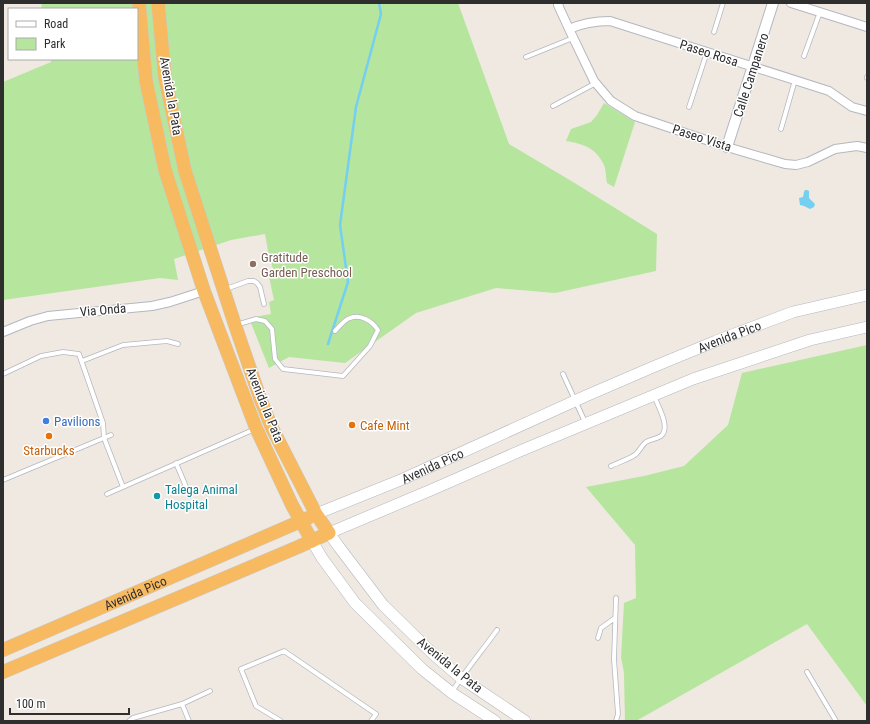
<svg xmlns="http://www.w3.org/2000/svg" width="870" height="724" viewBox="0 0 870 724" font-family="'Roboto Condensed',sans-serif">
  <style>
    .green { fill: #b6e59e }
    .water { fill: #75cff0 }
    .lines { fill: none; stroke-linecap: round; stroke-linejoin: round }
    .stream { stroke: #75cff0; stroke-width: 2.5 }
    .service-casing { stroke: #b4b7c1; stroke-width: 5.5 }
    .minor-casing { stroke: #b4b7c1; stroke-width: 10 }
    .tertiary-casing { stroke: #b4b7c1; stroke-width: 12 }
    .secondary-casing { stroke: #b4b7c1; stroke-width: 12 }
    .trunk-casing { stroke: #c9c9c9; stroke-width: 14 }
    .service { stroke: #fff; stroke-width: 4 }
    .minor { stroke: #fff; stroke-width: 8 }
    .tertiary { stroke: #fff; stroke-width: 10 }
    .secondary { stroke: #fff; stroke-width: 11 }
    .trunk { stroke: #f8ba60; stroke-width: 13 }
    .education-dot { fill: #8d6e63; stroke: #fff; stroke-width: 1.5 }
    .shop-dot { fill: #3f7fe0; stroke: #fff; stroke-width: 1.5 }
    .food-dot { fill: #e8710a; stroke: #fff; stroke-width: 1.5 }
    .culture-dot { fill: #0f9aa8; stroke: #fff; stroke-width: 1.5 }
    .labels { text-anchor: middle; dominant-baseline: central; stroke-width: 3; stroke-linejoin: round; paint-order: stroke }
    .street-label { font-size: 13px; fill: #2e2e2e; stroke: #fff }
    .education-label { font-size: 13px; fill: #785e54; stroke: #fff; text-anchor: start }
    .shop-label { font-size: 13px; fill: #366cbe; stroke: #fff; text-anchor: start }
    .food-label { font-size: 13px; fill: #c56008; stroke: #fff; text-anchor: start }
    .culture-label { font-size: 13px; fill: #0d838f; stroke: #fff; text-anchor: start }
  </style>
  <rect width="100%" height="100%" fill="#efe9e1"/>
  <path class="green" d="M41,3H458L509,144L573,182L657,234L656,271L555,293L496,288L416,313L345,363L289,357L269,368L249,318L271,314L269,302L274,300L268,272L273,269L268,251L265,234L231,240L174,259L178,280L160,278L3,300V82L51,62V59H137V9H42Z
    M604,103L635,122L614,187L607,183C606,178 606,170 604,165C596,148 584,144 566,141L571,129L591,122L597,115Z
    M867,345V706L807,624L636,721H625L624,673L621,657L624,603L636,598L635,545L586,487L644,476L684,466L728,425L742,373Z"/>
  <path class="water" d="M805,190H807L809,191V198L815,204L814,207L810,209L804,206L800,205L799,198L803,197L804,192Z"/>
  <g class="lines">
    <path class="stream" d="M328,344L348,282L340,225L356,107L381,14L379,3"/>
    <g class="service-casing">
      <path id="service" d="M714,32L723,3
        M804,56L820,12
        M526,57L573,38
        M867,78V77
        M553,106L596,83
        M689,107L707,52
        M781,129L795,80
        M226,289L248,281H254L257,283L260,287L264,304
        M236,325L256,319L265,321L272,329L275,359L283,369L343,376L370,346L378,330C372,321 361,314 350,318C345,319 339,327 335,331
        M82,361L123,345L167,341L178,344
        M3,374L41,356L63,352L79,354L103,423L104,438L123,487
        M563,374L585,422
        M176,463L187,489
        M611,466C617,463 632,458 636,454C640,450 642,445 646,442C651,439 657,439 661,436C671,428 658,406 654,396
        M3,480L111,435
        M107,494L255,429
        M598,638L601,628L615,618
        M807,672L836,721
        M452,692C465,671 482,651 497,630
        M182,704L210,691
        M129,721L133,718L182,704L189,721
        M281,721L256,706L241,669L284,651L376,714L371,721
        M616,721L618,714L614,659L616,598"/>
    </g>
    <g class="minor-casing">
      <path id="minor" d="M559,3L558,5L569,29L594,81L611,101L635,116L727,147L785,164L796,165L808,162L835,149L857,146L867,148
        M791,3L867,27
        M569,29C583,23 596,21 610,21L829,91L852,107L867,111
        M3,332L30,321L48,316L152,306L170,302L204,291"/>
    </g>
    <g class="tertiary-casing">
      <path id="tertiary" d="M727,147L773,3"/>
    </g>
    <g class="secondary-casing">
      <g id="secondary">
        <path id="s1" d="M316,514L403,479L588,395L653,367L716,341L793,312L867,295"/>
        <path d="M312,541L322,558L355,603L422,669L452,693L495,721"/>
        <path d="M525,721L461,678L432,653L383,605L339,547L329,533L431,490L520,451L693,379L810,340L867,327"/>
      </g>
    </g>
    <g class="trunk-casing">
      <g id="trunk">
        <path d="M139,3L146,81L165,170L204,291L256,428L292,505L312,541"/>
        <path id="s2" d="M3,650L308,518"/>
        <path d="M3,672L298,547L329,533L316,514L271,426L260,398L235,325L185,171L165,78L158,3"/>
      </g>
    </g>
    <use href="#service" class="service"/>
    <use href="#minor" class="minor"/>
    <use href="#tertiary" class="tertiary"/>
    <use href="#secondary" class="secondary"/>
    <use href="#trunk" class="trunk"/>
  </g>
  <circle class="education-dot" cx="253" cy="264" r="4"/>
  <circle class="shop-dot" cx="46" cy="421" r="4"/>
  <g class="food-dot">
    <circle cx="352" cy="425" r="4"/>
    <circle cx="49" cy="436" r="4"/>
  </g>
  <circle class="culture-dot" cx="157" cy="496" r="4"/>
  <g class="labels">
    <g class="street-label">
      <text transform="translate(709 53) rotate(18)">Paseo Rosa</text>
      <text transform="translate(751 75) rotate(-72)">Calle Campanero</text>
      <text transform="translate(171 96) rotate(80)">Avenida la Pata</text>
      <text transform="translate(702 138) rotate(18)">Paseo Vista</text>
      <text transform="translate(103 310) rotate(-5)">Via Onda</text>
      <text stroke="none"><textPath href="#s1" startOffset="450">Avenida Pico</textPath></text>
      <text transform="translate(265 405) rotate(68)">Avenida la Pata</text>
      <text stroke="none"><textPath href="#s1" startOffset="126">Avenida Pico</textPath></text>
      <text stroke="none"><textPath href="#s2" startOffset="144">Avenida Pico</textPath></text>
      <text transform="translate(450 665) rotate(39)">Avenida la Pata</text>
    </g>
    <g class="education-label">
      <text x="261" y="257">Gratitude<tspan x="261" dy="15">Garden Preschool</tspan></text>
    </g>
    <g class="shop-label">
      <text x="54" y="421">Pavilions</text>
    </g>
    <g class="food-label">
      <text x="360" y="425">Cafe Mint</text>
      <text x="49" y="450" text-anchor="middle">Starbucks</text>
    </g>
    <g class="culture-label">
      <text x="165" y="489">Talega Animal<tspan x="165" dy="15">Hospital</tspan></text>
    </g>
  </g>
  <rect width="870" height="724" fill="none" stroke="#2e2e2e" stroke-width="8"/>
  <rect x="8" y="8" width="130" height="52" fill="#ffffff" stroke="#ababab"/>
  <rect x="16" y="21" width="20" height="6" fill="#ffffff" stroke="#ababab"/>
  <text x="44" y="28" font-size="12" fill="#2e2e2e">Road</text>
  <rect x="16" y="38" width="20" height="12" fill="#b6e59e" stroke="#ababab"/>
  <text x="44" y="48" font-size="12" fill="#2e2e2e">Park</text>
  <path d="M10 708v6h119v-6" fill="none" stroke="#2e2e2e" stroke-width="2"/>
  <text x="16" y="708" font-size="12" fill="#2e2e2e" stroke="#ffffff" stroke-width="3" paint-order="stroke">100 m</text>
</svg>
